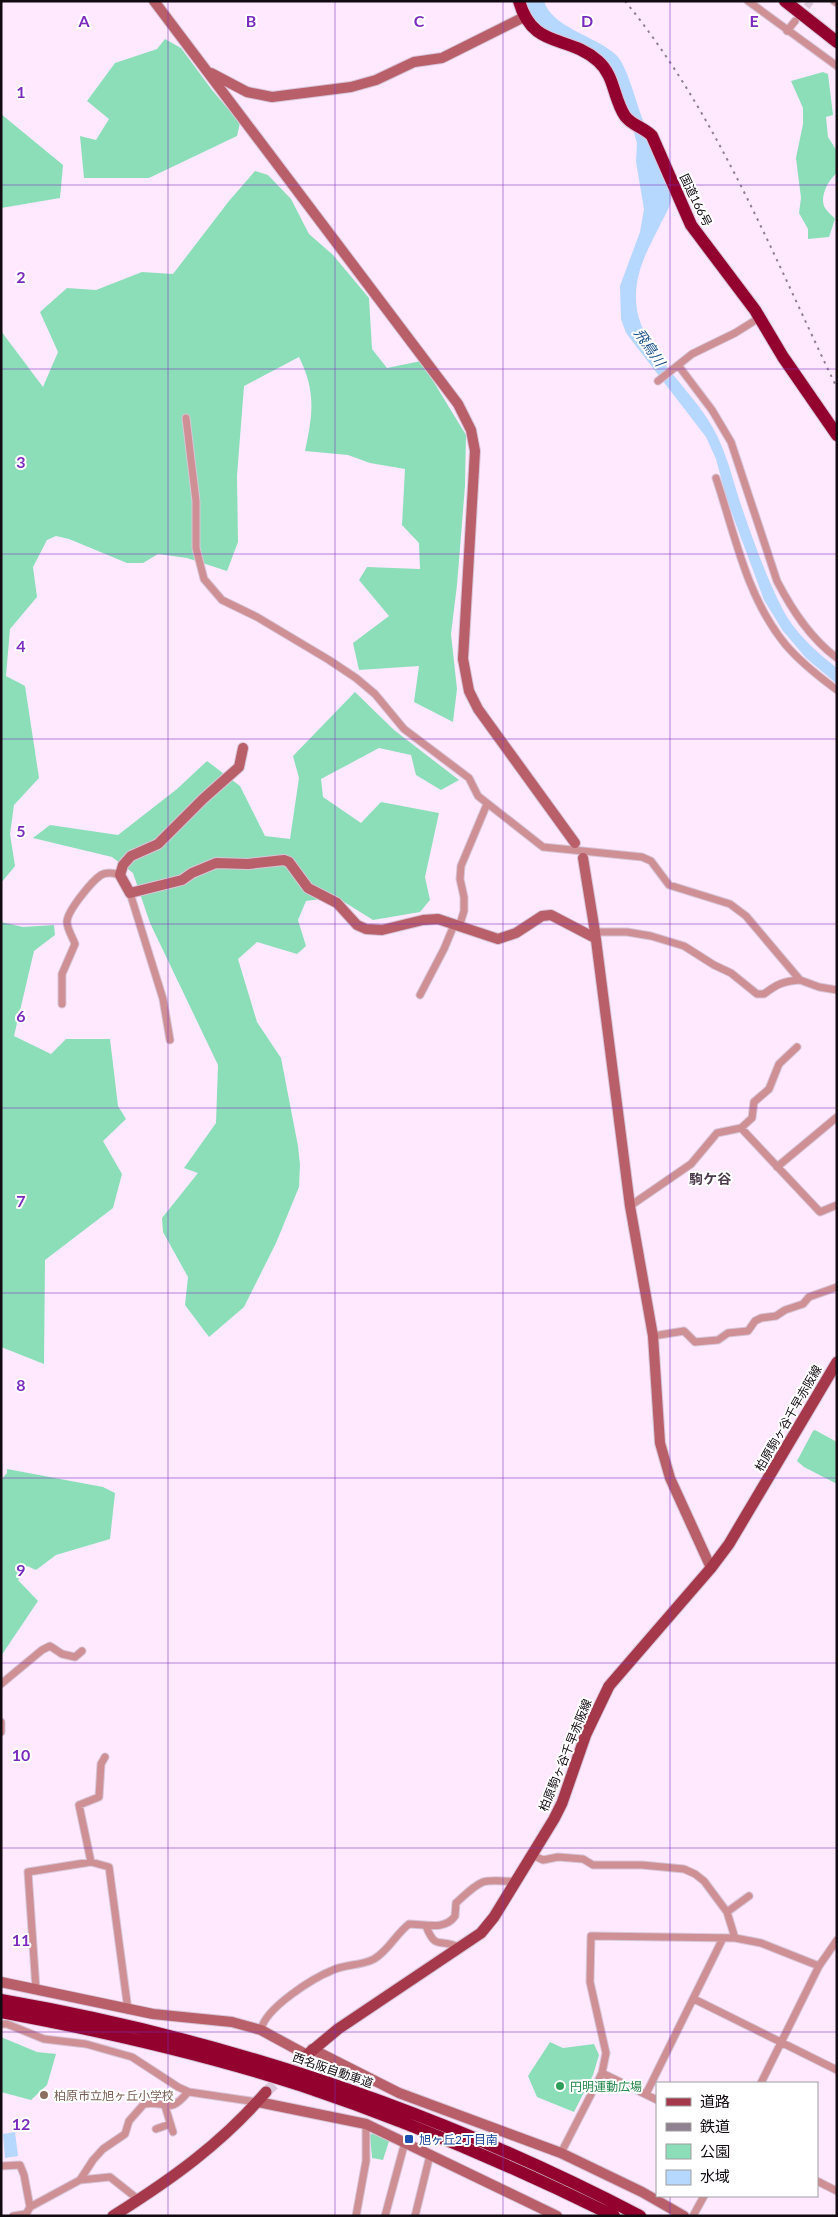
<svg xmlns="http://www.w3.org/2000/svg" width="838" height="2217" viewBox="0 0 838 2217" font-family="Lato,'Noto Sans JP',sans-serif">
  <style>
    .green { fill: #8cdeb9 }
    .water { fill: #b6d7fe }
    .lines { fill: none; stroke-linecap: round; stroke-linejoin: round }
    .street-tunnel { stroke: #dbc8db; stroke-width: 7; stroke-dasharray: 7 3.5; stroke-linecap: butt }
    .primary-tunnel { stroke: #dbc8db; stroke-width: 11; stroke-dasharray: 11 5.5; stroke-linecap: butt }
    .street-casing { stroke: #d8c5d9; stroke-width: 9 }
    .secondary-casing { stroke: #d8c5d9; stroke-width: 12 }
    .primary-casing { stroke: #d8c5d9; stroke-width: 13 }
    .highway-casing { stroke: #d8c5d9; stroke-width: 14 }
    .street { stroke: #ce9094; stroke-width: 7 }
    .secondary { stroke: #b85f69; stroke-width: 10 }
    .primary { stroke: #a5384a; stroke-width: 11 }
    .highway { stroke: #93012f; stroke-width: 12 }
    .rail { stroke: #908190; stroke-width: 2; stroke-dasharray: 2.5 5; stroke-linecap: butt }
    .grid { fill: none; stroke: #7b2cbf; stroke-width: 1; stroke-opacity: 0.55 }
    .leisure-dot { fill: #2e9e5b; stroke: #fff; stroke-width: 2 }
    .education-dot { fill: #8d6e63; stroke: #fff; stroke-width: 2 }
    .transit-dot { fill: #1a4fb4; stroke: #fff; stroke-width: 2 }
    .labels { text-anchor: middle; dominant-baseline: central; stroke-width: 4; stroke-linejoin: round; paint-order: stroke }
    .street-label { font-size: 12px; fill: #120b12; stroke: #fff }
    .leisure-label { font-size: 12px; fill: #27864d; stroke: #fff; text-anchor: start }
    .education-label { font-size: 12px; fill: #785e54; stroke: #fff; text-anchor: start }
    .transit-label { font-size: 12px; fill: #164399; stroke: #fff; text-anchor: start }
    .water-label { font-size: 14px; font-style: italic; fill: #174e88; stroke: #fff }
    .neighbourhood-label { font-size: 14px; font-weight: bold; fill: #4b3a4b; stroke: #fff }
    .grid-label { font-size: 16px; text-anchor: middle; font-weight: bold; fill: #7b2cbf; stroke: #fff; stroke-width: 4; stroke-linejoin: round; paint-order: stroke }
  </style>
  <rect width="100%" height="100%" fill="#fee9ff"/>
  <path class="green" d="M165,39L181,48L212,90L240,123L237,136L149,178H84L80,136L96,140L109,119L87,101L115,63L157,49Z
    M823,72L828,74L833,115L826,117L828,137L837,151V173C829,179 820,195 824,206C826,211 832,215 835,219L829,237L808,239V229L799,213L801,198L796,158L803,124V108L791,81Z
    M1,114L63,165L60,198L1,208Z
    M255,171L268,175L291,199L309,234L333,255L369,298L372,349L387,368L421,361L466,435L465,486L457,585L451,634L457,689L453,722L414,702L419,666L359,670L353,643L389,616L359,580L367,567L420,569L419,543L402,525L405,469L370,463L348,455L305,451C313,414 316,391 299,357L244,386L237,476L238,542L227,571L187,558L158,554L143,563H127L69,539L56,536L47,540L33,567L37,597L10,629L6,676L25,686L39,778L14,805L10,834L15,866L1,883V331L43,387L58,352L40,312L67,288L96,290L142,272L173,274L229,201Z
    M355,692L394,730L459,780L441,790L416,775L411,755L379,748L321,779L323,797L361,823L381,802L439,813L425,877L430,900L420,912L373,920L336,897L306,901L298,920L306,946L297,954L257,942L238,959L257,1022L281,1058L298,1146L300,1165L299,1187L276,1243L244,1307L209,1337L185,1305L188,1277L163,1232L162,1218L198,1173L184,1168L216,1123L218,1065L150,923L133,873L112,857L33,838L50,825L118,835L177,789L207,761L240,786L265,836L290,839L299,778L293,756Z
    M1,922L23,927L54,925L55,935L34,951L14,1036L51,1054L66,1039H110L118,1106L126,1119L103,1141L122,1174L113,1208L45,1260L44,1364L1,1347Z
    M815,1430L837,1442V1484L804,1467L797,1461L813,1431Z
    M7,1469L103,1487L115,1493L110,1539L56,1555L36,1570L27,1566L18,1580L38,1601L1,1656V1480L7,1473Z
    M1,2037L37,2052L56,2054L47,2085L31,2100L1,2092Z
    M550,2042L563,2048L594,2044L599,2055L593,2075L574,2112L537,2097L528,2076Z
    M374,2132L390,2138L383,2160L372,2158L370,2135Z"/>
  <path class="water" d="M525,1H544C551,27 597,37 615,54C621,59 624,67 627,74C634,91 638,109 645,126C650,140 671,185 671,196C672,206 664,216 660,225C646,253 632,277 637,310C644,352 693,391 713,428C726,451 732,477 740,502C751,534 766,577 782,608C794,632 816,652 837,668V684L806,658L783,631L764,600L727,500L716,459L706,437L626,333L621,319L620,286L640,232L644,209L636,162L637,143L627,109L616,80L534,24Z
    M15,2132L18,2156L5,2158L3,2134Z"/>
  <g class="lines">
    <path class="street-tunnel" d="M800,15L811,1"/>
    <path class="primary-tunnel" d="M266,2092L302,2059"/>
    <g class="street-casing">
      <path id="street" d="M748,1L837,66
        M834,1L837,3
        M787,31L795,21
        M678,365L712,410L731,442L777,581C792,610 810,638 837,658
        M658,381L692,354L735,333L759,318
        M186,418L196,501V548L204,579L222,600L257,617L329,660L356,678L375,694L404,729L469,778L478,796L543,847L642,857L651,861L669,885L730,904L746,916L800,980L819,987L837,990
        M716,478C735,534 746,596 785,644C800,662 818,676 837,690
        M130,893L163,999L170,1040
        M459,927L464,911V897L460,879L461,866L487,804
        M595,932H627L651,936L684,946L714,965L731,973L757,994H764C777,984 784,981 800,980
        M420,995L444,949L454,925
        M62,1004V974L75,944C73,938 67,929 67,922C67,911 92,881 101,875C107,872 114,873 120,875
        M741,1128L820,1212L837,1205
        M777,1167L837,1117
        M630,1206L691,1164L717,1133L741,1128L752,1118L754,1102L769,1089L779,1064L797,1047
        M653,1336L684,1331L695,1342L718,1340L728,1333L748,1331L755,1321L761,1318L776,1316L785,1310L803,1304L809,1297L837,1287
        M1,1684L42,1650L50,1646L62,1654L75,1657L82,1651
        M1,1722V1732
        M532,1855L543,1860L558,1857L583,1859L593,1865H642L684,1869L695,1874L704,1881L727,1912
        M91,1862L79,1805L99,1797L101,1764L105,1757
        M426,1926C436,1952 440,1937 460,1948
        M735,1938L727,1912L749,1896
        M36,1989L28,1872L91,1862L109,1867L128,2010
        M694,1999L837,2070
        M1,2024H7L44,2039L86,2044L132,2057L178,2087L189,2092L257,2102
        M261,2030C265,2008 313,1978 333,1970C346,1964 361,1966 374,1959C388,1951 396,1934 409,1924C424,1924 445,1931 455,1916L456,1903C464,1896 473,1886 483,1882C492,1879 506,1882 516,1881
        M602,2073L657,2100
        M761,2083L819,1966L837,1940
        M646,2094L723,1938
        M165,2106L173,2132
        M156,2129L170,2124
        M561,2153L602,2073L606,2053L590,1982L591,1936L735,1938L761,1943L819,1966
        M1,2166L20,2165L24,2175L30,2207
        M80,2180L93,2160L103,2149L125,2134L129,2121L144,2104C168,2100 168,2116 188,2092
        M817,2181L837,2191
        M13,2216L25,2214
        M25,2216L30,2207L80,2180L110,2177L139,2200
        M356,2216L366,2161V2124
        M385,2216L405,2142
        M415,2216L430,2155
        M693,2216L704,2196"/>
    </g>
    <g class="secondary-casing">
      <path id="secondary" d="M154,1L458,404L471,430L475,451L463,659L469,691L478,709L575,843
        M211,73L247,92L272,97L351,87L376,80L414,62L442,58L524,17
        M243,748L239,767L203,799L158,844L131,856L123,865L120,875L130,893L182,880L192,873L216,863L248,864L284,860L289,862L308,888L337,903L357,925L366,929L382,930L423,920L438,919L498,939L516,933L542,916L551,915L595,938
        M583,858L595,932L630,1206L653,1336L660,1443L670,1478L711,1568
        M1,1982L153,2014L232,2022L261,2030L307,2055
        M312,2049L399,2093L561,2153L642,2192L684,2216
        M258,2102L366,2124L557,2216"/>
    </g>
    <g class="primary-casing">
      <path id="primary" d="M302,2059L338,2029L481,1933L494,1917L554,1819L562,1803L586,1734L609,1686L711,1568L729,1544L837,1362
        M113,2216C172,2179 221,2144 266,2092"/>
    </g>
    <g class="highway-casing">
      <path id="highway" d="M519,1C533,50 568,34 598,61C615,76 613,98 625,116C631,125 645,128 652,136L691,225L755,310L783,357L837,435
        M785,1L837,42
        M1,2000C225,2039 439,2111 640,2216
        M1,2012C103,2031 204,2054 303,2086C410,2122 513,2166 614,2216"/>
    </g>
    <use href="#street" class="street"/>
    <use href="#secondary" class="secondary"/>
    <use href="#primary" class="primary"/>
    <use href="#highway" class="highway"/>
    <path class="rail" d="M625,1C718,115 773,256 837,388"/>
  </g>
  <path class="grid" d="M168,1V2216M335,1V2216M503,1V2216M670,1V2083M1,185H837M1,369H837M1,554H837M1,739H837M1,924H837M1,1108H837M1,1293H837M1,1478H837M1,1663H837M1,1848H837M1,2032H837M670,2196V2216"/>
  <circle class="leisure-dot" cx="560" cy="2086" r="5"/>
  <circle class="education-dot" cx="44" cy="2095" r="5"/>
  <rect class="transit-dot" x="404" y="2134" width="10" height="10" rx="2.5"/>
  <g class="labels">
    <g class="street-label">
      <text transform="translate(696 200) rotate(64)">国道166号</text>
      <text transform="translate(788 1418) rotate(-60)">柏原駒ヶ谷千早赤阪線</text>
      <text transform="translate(565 1755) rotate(-68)">柏原駒ヶ谷千早赤阪線</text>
      <text transform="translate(333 2070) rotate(19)">西名阪自動車道</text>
    </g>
    <g class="leisure-label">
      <text x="570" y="2086">円明運動広場</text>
    </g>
    <g class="education-label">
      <text x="54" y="2095">柏原市立旭ヶ丘小学校</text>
    </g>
    <g class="transit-label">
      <text x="419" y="2139">旭ヶ丘2丁目南</text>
    </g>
    <g class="water-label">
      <text transform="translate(650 347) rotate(55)">飛鳥川</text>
    </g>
    <g class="neighbourhood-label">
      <text x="710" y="1178">駒ケ谷</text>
    </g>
  </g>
  <g class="grid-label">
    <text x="84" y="27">A</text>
    <text x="251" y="27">B</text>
    <text x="419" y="27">C</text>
    <text x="587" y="27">D</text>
    <text x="754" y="27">E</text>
    <text x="21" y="98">1</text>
    <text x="21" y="283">2</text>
    <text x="21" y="468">3</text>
    <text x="21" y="652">4</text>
    <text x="21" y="837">5</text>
    <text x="21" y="1022">6</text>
    <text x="21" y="1207">7</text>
    <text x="21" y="1391">8</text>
    <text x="21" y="1576">9</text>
    <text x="21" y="1761">10</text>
    <text x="21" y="1946">11</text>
    <text x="21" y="2130">12</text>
  </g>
  <rect width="838" height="2217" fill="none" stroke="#120b12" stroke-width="5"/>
  <rect x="656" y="2082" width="162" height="115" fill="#ffffff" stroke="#a09da0"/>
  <rect x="666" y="2098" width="25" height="8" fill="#a5384a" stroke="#a09da0"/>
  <text x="700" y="2107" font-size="15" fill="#120b12">道路</text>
  <rect x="666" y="2123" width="25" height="8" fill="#908190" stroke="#a09da0"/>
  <text x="700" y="2132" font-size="15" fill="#120b12">鉄道</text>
  <rect x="666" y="2144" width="25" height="15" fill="#8cdeb9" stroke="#a09da0"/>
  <text x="700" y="2157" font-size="15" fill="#120b12">公園</text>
  <rect x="666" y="2170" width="25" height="15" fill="#b6d7fe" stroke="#a09da0"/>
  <text x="700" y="2182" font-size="15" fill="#120b12">水域</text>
</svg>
